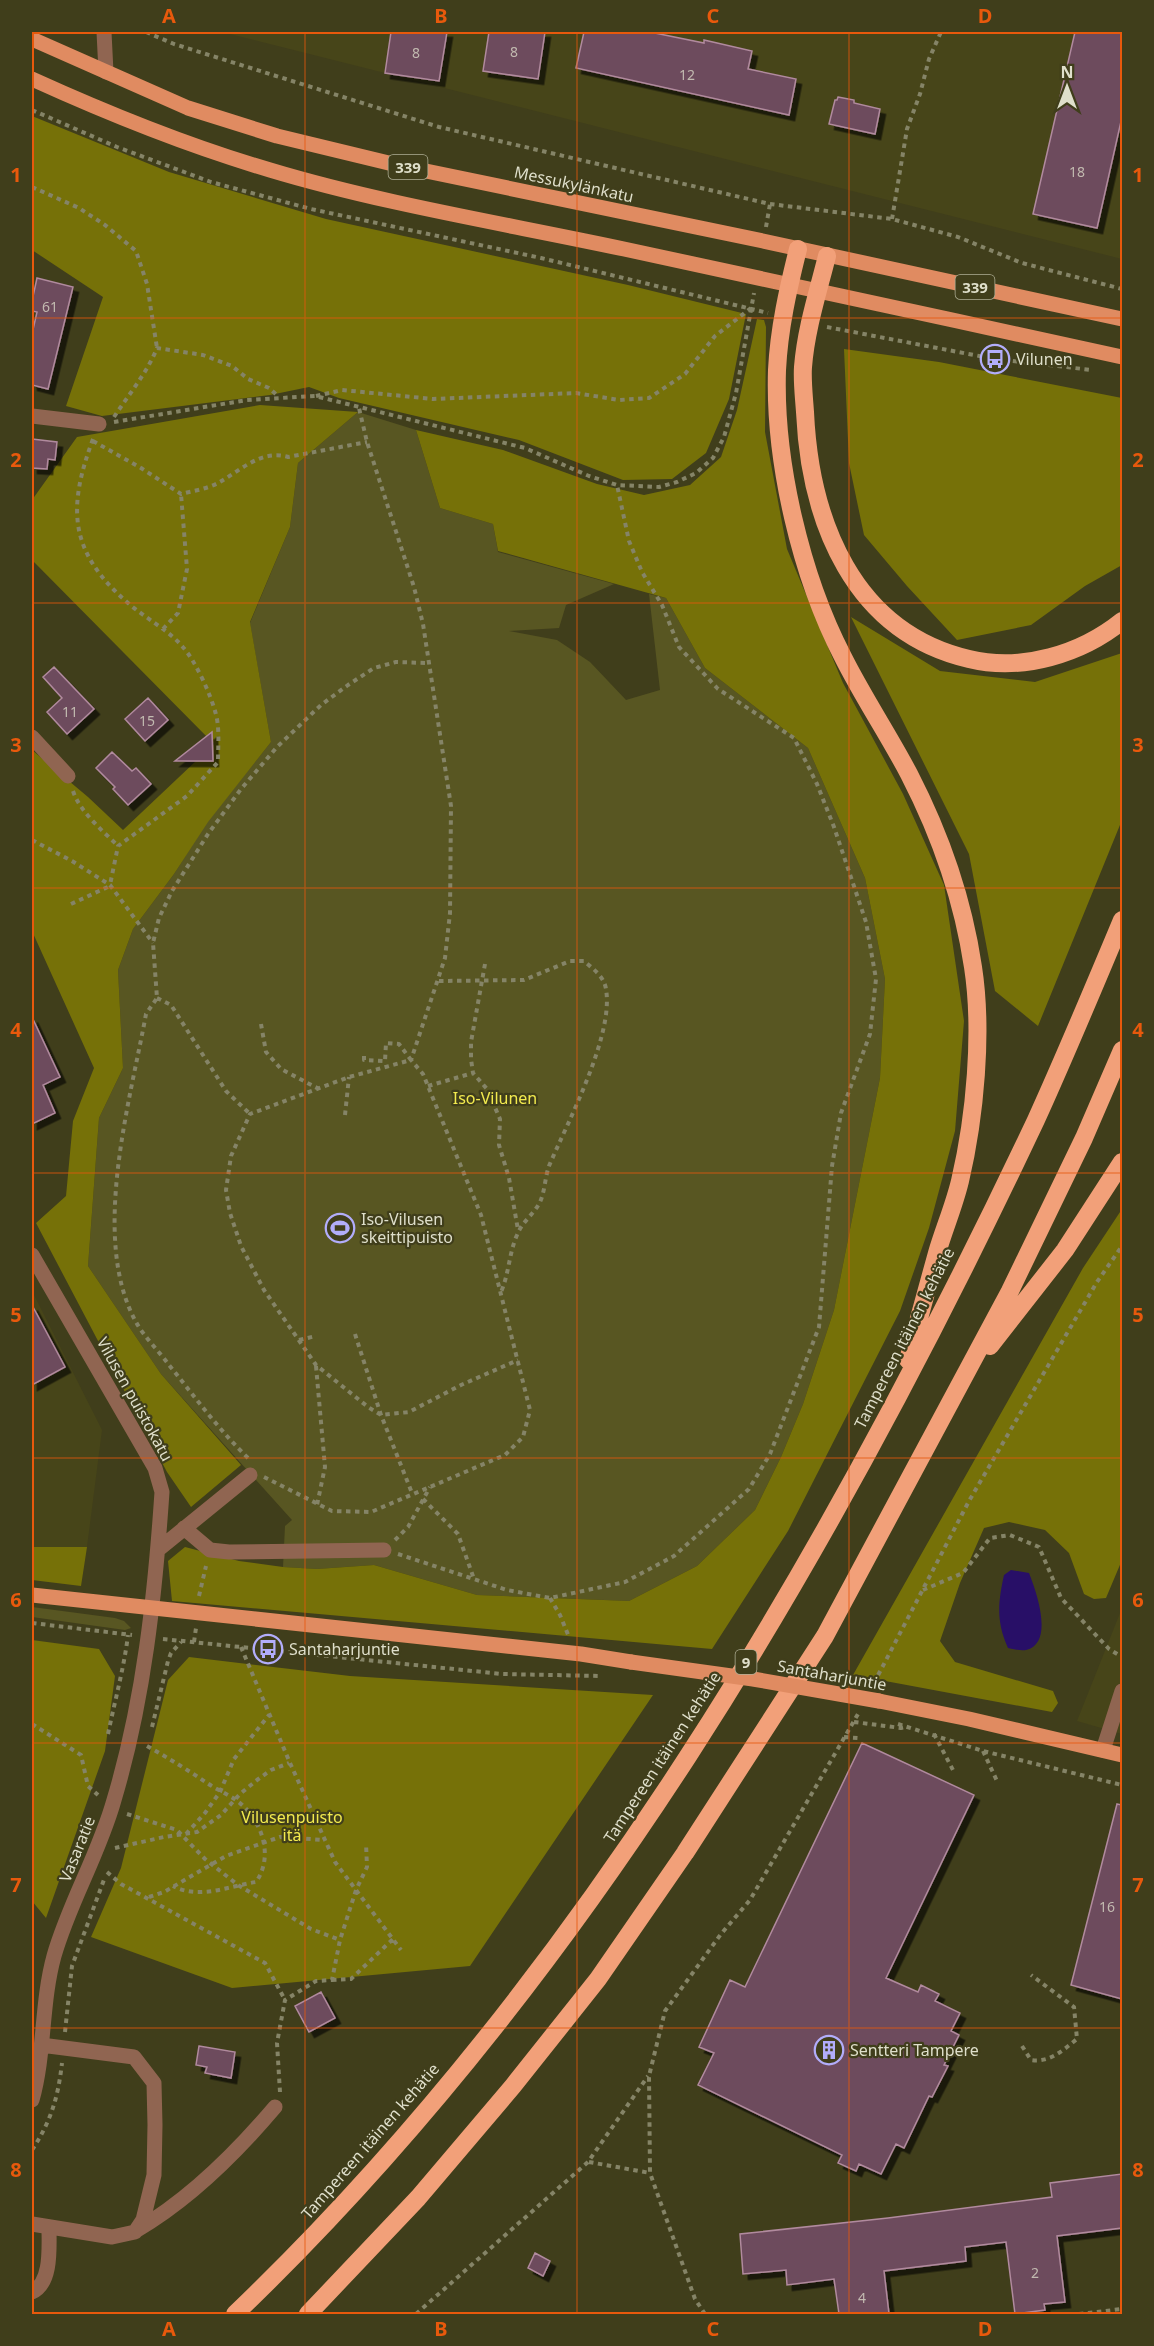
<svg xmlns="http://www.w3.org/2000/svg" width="1154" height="2346" viewBox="0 0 1154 2346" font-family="'Noto Sans',sans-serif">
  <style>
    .built { fill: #474519 }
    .green { fill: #585622 }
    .forest { fill: #767108 }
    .water { fill: #280f67 }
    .building { fill: #6d4b5d; stroke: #b18a9e; stroke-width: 1.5; filter: url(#shadow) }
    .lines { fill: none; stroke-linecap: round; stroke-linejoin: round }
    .path { stroke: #858467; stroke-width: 4; stroke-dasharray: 4.5 4.5; stroke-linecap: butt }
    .minor { stroke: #906551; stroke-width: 15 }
    .major { stroke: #e08b61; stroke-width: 15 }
    .highway { stroke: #f2a079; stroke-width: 18 }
    .major-bridge { stroke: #e08b61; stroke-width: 15 }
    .grid { fill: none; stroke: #e8590c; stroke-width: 1.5; stroke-opacity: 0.55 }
    .labels { text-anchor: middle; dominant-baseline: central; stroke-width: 4.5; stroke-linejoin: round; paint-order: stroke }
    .number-label { font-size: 14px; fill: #c2bab0 }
    .shield { fill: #403e1b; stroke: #afaf96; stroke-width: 1.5 }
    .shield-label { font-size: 15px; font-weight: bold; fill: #dfdfcb }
    .street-label { font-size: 16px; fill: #dfdfcb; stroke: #403e1b }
    .poi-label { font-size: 16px; fill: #dfdfcb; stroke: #403e1b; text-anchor: start }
    .park-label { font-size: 16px; fill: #f2ea4e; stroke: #403e1b }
    .neatline { fill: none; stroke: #e8590c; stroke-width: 2 }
    .grid-label { font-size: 20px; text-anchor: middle; font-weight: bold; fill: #e8590c }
  </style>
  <defs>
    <filter id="shadow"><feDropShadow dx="5.5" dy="5.5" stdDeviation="0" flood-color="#0009"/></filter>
  </defs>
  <rect width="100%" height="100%" fill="#403e1b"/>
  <path class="built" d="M222,32H1122V259L385,73Z
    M32,1291L102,1430L87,1547H32Z
    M1122,1608V1734L1077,1721Z"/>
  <path class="green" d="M358,412L416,430L440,508L493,524L498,552L614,584L566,605L559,628L509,631L557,640L590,662L626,700L660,690L649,594L666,598L705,668L808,748L865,878L885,979L880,1078L834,1310L803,1404L781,1457L755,1510L697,1566L629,1601L477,1595L374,1565L317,1569L283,1567L285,1526L292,1520L161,1374L88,1266L99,1118L123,1068L118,970L133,929L174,874L207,822L271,742L250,623L290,527L298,463Z
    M32,1607L115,1618L124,1621L131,1628L125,1630L32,1617Z"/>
  <path class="forest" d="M32,116L169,172L326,219L628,285L746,314L729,399L706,453L672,479L623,480L519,440L339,398L309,387L270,395L102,416L66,406L103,297L32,250Z
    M757,319L764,320L766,327L765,432L787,549L843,683L903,794L944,885L964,1021L955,1131L929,1228L900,1311L788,1531L712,1649L172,1601L168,1561L185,1547L239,1561L283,1567L317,1569L374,1565L477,1595L629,1601L697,1566L755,1510L781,1457L803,1404L834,1310L880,1078L885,979L865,878L808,748L705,668L666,598L498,551L493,524L440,508L416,430L503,450L597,484L644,495L690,485L721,457L737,410Z
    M844,349L939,362L1122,398V565L1085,586L1031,625L957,640L907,586L864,535L849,463Z
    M260,405L358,412L298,463L290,527L250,622L271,742L208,822L174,874L133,929L118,970L123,1068L99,1118L88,1266L161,1374L241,1465L191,1507L167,1472L36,1223L66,1196L73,1121L94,1068L32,931V750L88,797L123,830L214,744L32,560V500L77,437Z
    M851,617L940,671L1035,682L1122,653V820L1038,1026L995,991L969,854Z
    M1122,1209V1560L1106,1598L1094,1599L1084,1594L1069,1553L1045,1530L1009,1522L984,1528L960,1583L940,1641L955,1662L1053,1691L1058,1703L1052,1712L853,1675L1083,1268Z
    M32,1547H87L81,1586L32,1580Z
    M32,1640L99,1649L115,1676L105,1751L46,1918L32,1901Z
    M189,1657L350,1676L653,1695L470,1966L232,1988L91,1937L121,1868L168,1680Z"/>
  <path class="water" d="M1011,1570L1029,1573C1036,1591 1055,1643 1026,1650C1021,1651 1013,1649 1008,1648C996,1621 998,1603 1004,1575Z"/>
  <path class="building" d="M391,32H447L439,81L385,73Z
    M489,32H545L538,79L483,71Z
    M584,32H650L704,43V40L752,51L748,69L796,79L789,115L576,68Z
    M1075,32H1122V117L1097,228L1033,214Z
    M838,97L854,100V103L880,109L875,134L829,124L835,100H837Z
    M37,278L73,287L48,389L32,385V334L37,312L32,311V301Z
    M32,439L57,442L55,460L48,459L47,469L32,468Z
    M54,667L94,709L67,734L47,712L62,698L43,677Z
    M148,698L168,720L145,741L125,719Z
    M212,732L213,761H175Z
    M112,752L132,771L136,768L151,784L128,805L113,789L115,787L96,768Z
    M32,1017L60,1077L43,1085L55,1113L32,1124Z
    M32,1305L65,1367L32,1385Z
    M862,1743L974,1795L886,1978L918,1992L921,1985L939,1994L935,2001L960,2013L951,2031L959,2035L944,2065L948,2066L932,2097L929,2096L904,2148L896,2144L881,2174L859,2164L856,2171L838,2163L842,2155L698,2085L714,2053L699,2047L730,1980L745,1987Z
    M1117,1804L1122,1805V1999L1071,1985Z
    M321,1992L335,2018L309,2032L295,2006Z
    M199,2046L235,2052L231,2078L205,2073L207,2067L196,2065Z
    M1122,2174V2228L1057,2236L1065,2302L1044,2304L1045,2310L1015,2314L1006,2242L965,2247L966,2261L884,2271L889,2314H839L834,2279L787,2285L786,2270L743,2274L740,2234L888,2218L1052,2197L1050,2183Z
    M535,2253L550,2261L543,2276L528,2268Z"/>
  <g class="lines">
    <path class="path" d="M146,32L174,44L439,127L770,204L892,219L958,237L1022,263L1122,289
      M32,110L117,147L211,182L311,209L541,258L768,313
      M32,187L79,208L105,225L136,251L147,284L157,348
      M892,219L907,129L920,94L929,59L941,32
      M766,227L770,204
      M827,327L995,359L1092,370
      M316,396L342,390L433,399L576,393L619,400L649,398L685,374L715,336L751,308
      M114,417C129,394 147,373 157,348L203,355L232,366L248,379L269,388L279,397
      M114,422L247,400L315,396L525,448L589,476L617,485L659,487L677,482L696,473L713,458L724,437L736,393L754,293
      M93,439C67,509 69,552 128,603C145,618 167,629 182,646C195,660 210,693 215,711C220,726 218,746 218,762L187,796L118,846L110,885
      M93,441L141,468L181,494C192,491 207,489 218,483C240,471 261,449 288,457L367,442
      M163,629L178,613L187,569L181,494
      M73,791C80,812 102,830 118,846
      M32,840L72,861L110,885L153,943
      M71,904L110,886
      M485,964L471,1042V1059L473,1073L487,1089L500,1119L499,1145L509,1178L518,1230
      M439,981L524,980L570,961H584C593,969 604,976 606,989C614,1036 568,1121 549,1166C545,1177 545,1191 540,1202C534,1214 522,1222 517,1235C509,1253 509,1274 501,1292
      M157,998L171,1005L226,1091L250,1114
      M261,1024L266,1052L281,1069L319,1089
      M364,1056V1060L385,1061L386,1043L399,1044L411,1060L349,1077L250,1114L231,1156L226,1190L230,1213L241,1246L264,1290L316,1365L368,1407L381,1415L409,1412L461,1385L518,1360
      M428,1086L473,1073
      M345,1115L349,1077
      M355,1334L381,1415L412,1493
      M299,1340L316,1336
      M316,1366L325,1467L317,1505
      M248,1458C219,1430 195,1397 169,1365C159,1351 144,1337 136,1322C90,1239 130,1102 146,1014L157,998L153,943L159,918L172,891L208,834L241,789L277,747L321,705L348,685L374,668L396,662L427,663
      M264,1477L332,1511L371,1512L505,1455L523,1437L530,1410L481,1215L423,1074L411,1060L445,958L450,913L451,806L423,624L414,587L367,442L359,408
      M423,1499L458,1534L474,1579
      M395,1540L408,1527L430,1487
      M398,1554L507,1590L550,1598L625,1582L674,1556L749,1489L770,1454L819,1327L832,1166L841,1113L870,1034L876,979L866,922L834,827L817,784L794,738L718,689L679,647L662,605L642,572L629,541L617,485
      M923,1590L963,1573L990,1538L1010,1535L1039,1547L1061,1598L1109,1649L1122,1657
      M199,1596L206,1566
      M550,1598L560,1615L569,1637
      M32,1623L132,1635
      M163,1639L502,1674L601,1676
      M194,1642L196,1628
      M241,1647L290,1763L335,1862L401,1950
      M874,1683L969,1501L1097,1282L1122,1246
      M854,1722L901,1728L906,1727
      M32,1724L81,1755L88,1786L98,1795
      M898,1724L983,1751L1122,1785
      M152,1727L168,1661L171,1653L181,1642
      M108,1734C115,1700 124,1668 128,1635
      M934,1734L953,1770
      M844,1737L858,1738
      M147,1746C168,1758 188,1770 207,1783C216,1789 227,1794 236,1800C261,1818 275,1855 256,1882C229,1886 199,1900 173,1886
      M983,1751L997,1781
      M127,1814L177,1830L205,1859L238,1885L311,1929L340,1940
      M186,1834L205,1813L220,1792L234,1759L269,1715
      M115,1848L164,1837L197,1832L221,1815L240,1794L257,1780L271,1770L289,1763
      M107,1872L121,1884L265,1963L285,2000
      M149,1897L164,1892L226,1856L280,1837L324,1840
      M332,1980L351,1979L393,1939
      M65,2032L72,1966L105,1877
      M1022,2046L1031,2060C1050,2063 1063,2050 1077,2039L1074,2007L1031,1975
      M280,2092L277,2043L285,2000L316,1981L332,1980L340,1940L356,1890L367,1867L366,1843
      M32,2150C51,2121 58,2098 62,2063
      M589,2162L650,2173
      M416,2314L588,2162L648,2076
      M705,2314L695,2299L650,2173L649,2076L665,2011L721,1934L750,1900L858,1714
      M1079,2314L1122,2309"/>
    <path class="minor" d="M104,32L106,72
      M32,416L99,424
      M32,737L68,776
      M32,1255L155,1468L162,1492C155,1595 144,1700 114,1800C99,1854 69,1903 54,1956C41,2003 45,2054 32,2100
      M184,1528L210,1550L229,1552L384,1550
      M159,1549L250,1475
      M1103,1750L1122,1691
      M32,2224L112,2237L135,2232L143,2220L154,2175L155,2125L154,2083L134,2057L41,2045
      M137,2230C190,2199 236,2153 275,2107
      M32,2292C52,2283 49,2247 49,2228"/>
    <path class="major" d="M32,39L188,108L277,136L397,165L763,241L1122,319
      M32,79C109,114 188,146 270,170C383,204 507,224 624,249C790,284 956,321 1122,357
      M32,1595L581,1654L631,1662
      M879,1701L969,1719L1122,1755"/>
    <path class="highway" d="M798,249C788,289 779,329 777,370C774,462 801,576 843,657C863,697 888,734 909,774C940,834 963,900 973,967C983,1032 975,1117 960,1181C954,1206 944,1229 937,1253C927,1289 917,1325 908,1360
      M827,256C818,292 806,329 803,367C802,381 804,397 805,412C810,521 853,632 969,659C1022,672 1081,654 1122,621
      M990,1346L1065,1250L1122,1162
      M235,2314C582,1982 832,1552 1036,1120C1066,1054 1094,987 1122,920
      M308,2314L418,2198L513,2086L598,1979L685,1853L825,1636L1010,1291L1084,1138L1122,1050"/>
    <path class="major-bridge" d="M631,1662L753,1679L879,1701"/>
  </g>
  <path class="grid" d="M305,32V2314M577,32V2314M849,32V2314M32,318H1122M32,603H1122M32,888H1122M32,1173H1122M32,1458H1122M32,1743H1122M32,2028H1122"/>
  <defs>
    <g id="bus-ring" transform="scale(1.5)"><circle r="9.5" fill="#403e1b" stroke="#b2adfa" stroke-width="1.5"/><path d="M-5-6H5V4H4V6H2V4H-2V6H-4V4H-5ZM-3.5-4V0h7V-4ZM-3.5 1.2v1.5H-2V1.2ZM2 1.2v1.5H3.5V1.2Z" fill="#b2adfa"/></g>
    <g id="stadium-ring" transform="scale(1.5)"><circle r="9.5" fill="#403e1b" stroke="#b2adfa" stroke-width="1.5"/><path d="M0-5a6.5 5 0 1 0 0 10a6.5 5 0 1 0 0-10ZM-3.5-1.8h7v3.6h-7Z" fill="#b2adfa"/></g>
    <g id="building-ring" transform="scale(1.5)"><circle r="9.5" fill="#403e1b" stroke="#b2adfa" stroke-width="1.5"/><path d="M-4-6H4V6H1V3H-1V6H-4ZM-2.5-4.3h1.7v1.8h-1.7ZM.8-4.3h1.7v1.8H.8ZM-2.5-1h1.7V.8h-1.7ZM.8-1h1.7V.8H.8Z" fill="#b2adfa"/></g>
  </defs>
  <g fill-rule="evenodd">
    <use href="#bus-ring" x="995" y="359"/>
    <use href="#stadium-ring" x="340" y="1228"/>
    <use href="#bus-ring" x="268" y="1649"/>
    <use href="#building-ring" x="829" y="2050"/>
  </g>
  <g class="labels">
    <g class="number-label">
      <text x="514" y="51">8</text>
      <text x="416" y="52">8</text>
      <text x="687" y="74">12</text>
      <text x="1077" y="171">18</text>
      <text x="50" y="306">61</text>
      <text x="70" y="711">11</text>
      <text x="147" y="720">15</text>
      <text x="1107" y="1906">16</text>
      <text x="1035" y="2272">2</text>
      <text x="862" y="2297">4</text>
    </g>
    <g class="shield">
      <rect x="388.5" y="155" width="39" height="24" rx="4.5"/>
      <rect x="955.5" y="275" width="39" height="24" rx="4.5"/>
      <rect x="735.5" y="1650" width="21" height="24" rx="4.5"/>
    </g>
    <g class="shield-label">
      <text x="408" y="167">339</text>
      <text x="975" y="287">339</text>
      <text x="746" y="1662">9</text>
    </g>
    <g class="street-label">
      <text transform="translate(574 184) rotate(12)">Messukylänkatu</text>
      <text transform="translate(904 1338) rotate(-63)">Tampereen itäinen kehätie</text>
      <text transform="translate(135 1399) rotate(61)">Vilusen puistokatu</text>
      <text transform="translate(832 1675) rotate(10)">Santaharjuntie</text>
      <text transform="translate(662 1757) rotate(-57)">Tampereen itäinen kehätie</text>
      <text transform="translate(77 1849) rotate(-68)">Vasaratie</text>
      <text transform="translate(370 2141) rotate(-49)">Tampereen itäinen kehätie</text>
    </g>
    <g class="poi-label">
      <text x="1016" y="359">Vilunen</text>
      <text x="361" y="1219">Iso-Vilusen<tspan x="361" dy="18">skeittipuisto</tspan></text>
      <text x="289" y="1649">Santaharjuntie</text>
      <text x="850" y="2050">Sentteri Tampere</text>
    </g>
    <g class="park-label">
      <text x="495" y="1098">Iso-Vilunen</text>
      <text x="292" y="1817">Vilusenpuisto<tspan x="292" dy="18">itä</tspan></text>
    </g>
  </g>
  <rect width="1154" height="2346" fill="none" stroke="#403e1b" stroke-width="66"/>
  <g transform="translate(1067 87)" stroke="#403e1b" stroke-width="4.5" paint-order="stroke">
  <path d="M0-4.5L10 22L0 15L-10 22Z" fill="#dfdfcb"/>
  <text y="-9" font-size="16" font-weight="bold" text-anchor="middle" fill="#dfdfcb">N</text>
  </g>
  <rect x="33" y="33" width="1088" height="2280" class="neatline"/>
  <g class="grid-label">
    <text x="169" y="23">A</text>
    <text x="441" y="23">B</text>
    <text x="713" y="23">C</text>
    <text x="985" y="23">D</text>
    <text x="16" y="182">1</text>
    <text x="1138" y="182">1</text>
    <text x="16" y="467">2</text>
    <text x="1138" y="467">2</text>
    <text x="16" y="752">3</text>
    <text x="1138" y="752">3</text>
    <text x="16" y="1037">4</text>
    <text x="1138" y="1037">4</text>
    <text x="16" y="1322">5</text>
    <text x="1138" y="1322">5</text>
    <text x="16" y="1607">6</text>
    <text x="1138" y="1607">6</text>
    <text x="16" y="1892">7</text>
    <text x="1138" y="1892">7</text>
    <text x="16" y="2177">8</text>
    <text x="1138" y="2177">8</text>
    <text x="169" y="2336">A</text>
    <text x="441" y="2336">B</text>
    <text x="713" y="2336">C</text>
    <text x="985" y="2336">D</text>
  </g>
</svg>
